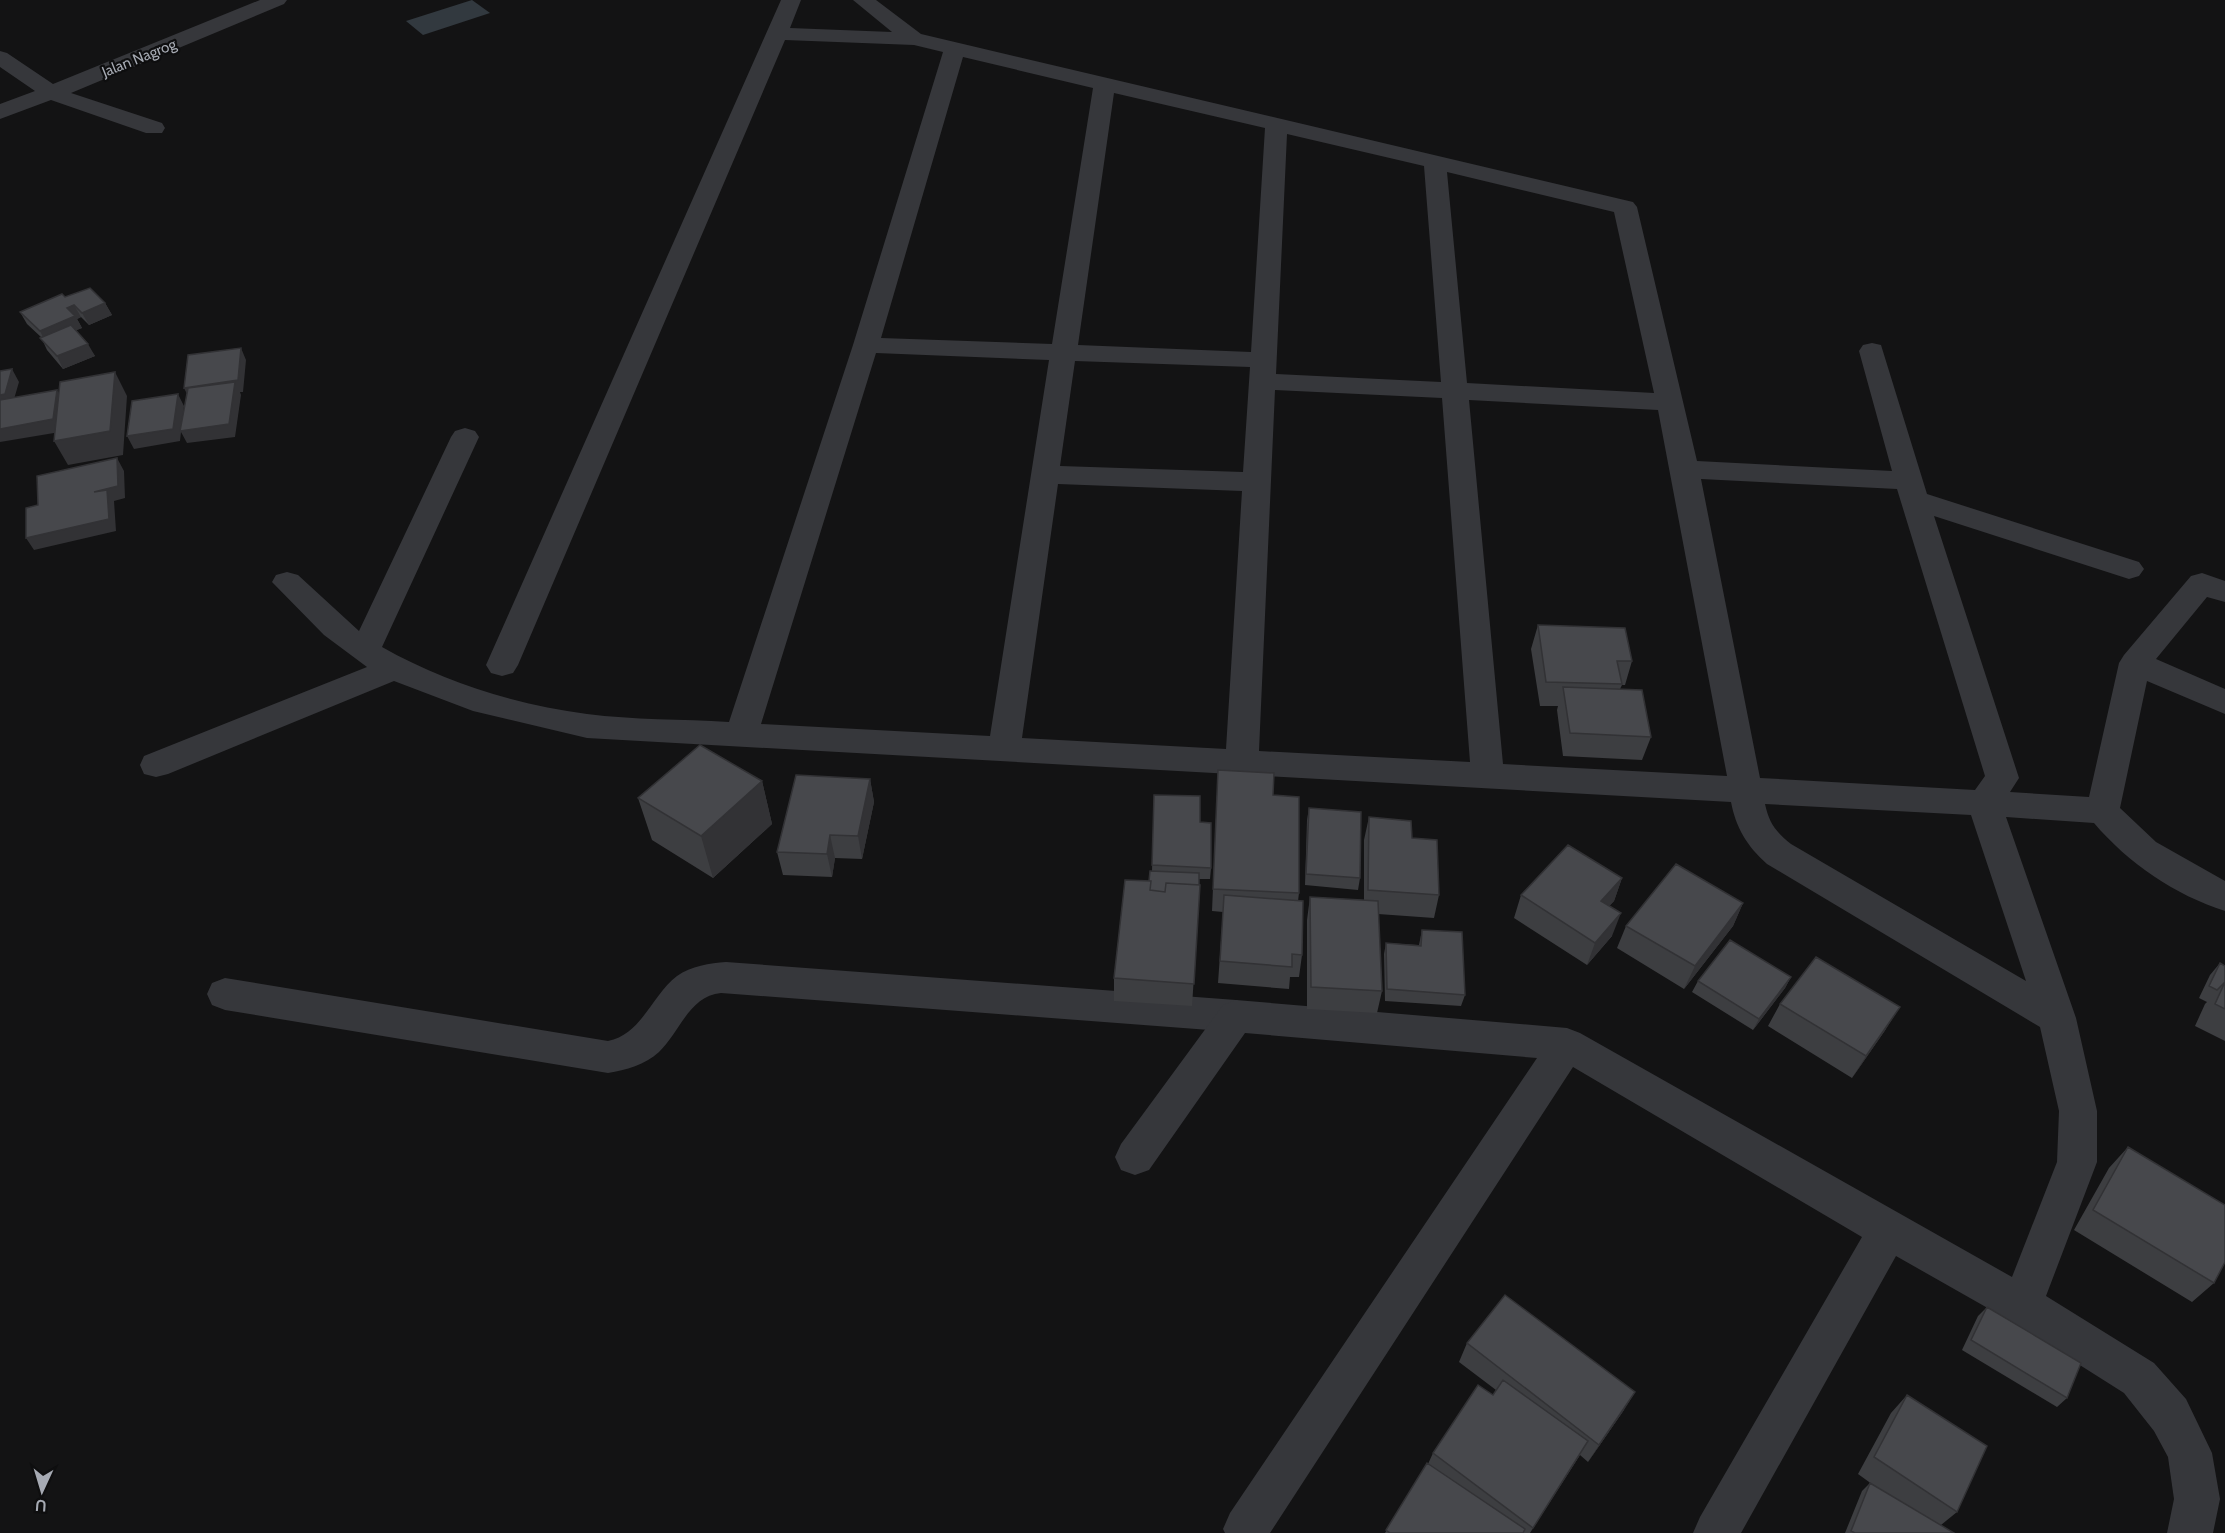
<svg xmlns="http://www.w3.org/2000/svg" width="2225" height="1533" viewBox="0 0 2225 1533" font-family="Cabin,sans-serif">
  <style>
    .water { fill: #32393f }
    .lines { fill: none; stroke-linecap: round; stroke-linejoin: round }
    .lane { fill: #36373b; fill-rule: evenodd }
    .street { fill: #36373b; fill-rule: evenodd }
    .wall { fill: #3d3e41 }
    .shaded-wall { fill: #323235 }
    .building { fill: #47484c; stroke: #323235; stroke-width: 1.5 }
    .labels { text-anchor: middle; dominant-baseline: central; stroke-width: 4.5; stroke-linejoin: round; paint-order: stroke }
    .far-street-label { font-size: 15px; fill: #a6aab3; stroke: #0e0e0f }
  </style>
  <rect width="100%" height="100%" fill="#131314"/>
  <path class="water" d="M472,0L490,13L423,35L406,21Z"/>
  <g class="lines">
    <path class="lane" d="M726,962L1236,1000L1249,1005L1255,1016L1249,1027L1236,1032L721,993C689,996 680,1032 659,1052C645,1065 626,1070 608,1073L225,1010L212,1005L207,994L212,983L225,978L608,1041C642,1034 652,995 677,976C691,966 710,963 726,962Z"/>
    <path class="street" d="M260,0H287L284,4L71,93L162,123L165,128L162,133H146L51,100L0,119V104L35,91L0,67V51L7,53L53,84Z
      M781,0H801L790,28L892,32L853,0H876L921,34L1633,202L1637,207L1697,461L1892,471L1859,351L1863,345L1872,343L1881,345L1927,494L2139,562L2144,569L2139,576L2129,579L1934,516L2019,778L2010,792L2089,797L2119,663L2124,655L2191,576L2202,573L2225,581V602L2207,597L2156,659L2225,689V714L2147,681L2120,808L2156,842L2225,881V911C2175,895 2128,863 2094,823L2006,817L2076,1018L2097,1111V1162L2046,1296L2154,1363L2186,1399L2212,1453L2220,1499L2213,1533H2167L2174,1499L2168,1457L2154,1431L2124,1393L2007,1319L1896,1256L1741,1533H1693L1700,1517L1862,1237L1573,1067L1270,1533H1225L1223,1529L1230,1513L1537,1058L1245,1033L1149,1170L1135,1175L1121,1170L1115,1157L1121,1144L1223,1005L1236,1000L1567,1028L1580,1033L2012,1277L2057,1162L2059,1111L2040,1027L1767,864C1747,846 1736,828 1731,802L587,738L473,711L394,681L168,774L156,777L144,774L140,765L144,756L367,667L324,635L272,582L276,575L287,572L298,575L359,631L451,437L455,431L465,428L475,431L479,437L382,647C444,682 516,705 587,714C633,720 682,719 729,722L853,345L943,52L914,45L785,40L518,665L513,673L502,676L491,673L486,665ZM963,57L1093,88L1052,344L881,338ZM1114,93L1265,128L1251,352L1078,345ZM1287,134L1424,166L1441,382L1276,374ZM1447,172L1614,212L1654,393L1467,383ZM876,353L1049,360L990,736L761,724ZM1075,361L1250,367L1243,472L1060,466ZM1275,390L1442,398L1470,762L1259,751ZM1469,400L1658,410L1727,776L1503,764ZM1701,479L1897,489L1985,776L1975,790L1760,778ZM1058,484L1242,491L1226,749L1022,738ZM1765,804L1971,815L2026,981L1791,844C1776,832 1769,823 1765,804Z"/>
  </g>
  <path class="wall" d="M65,297L105,303L112,315L89,325L81,317L77,319L82,328L76,330L95,356L63,369L47,350L41,337L27,324L20,312Z
    M1538,625L1632,661L1625,685H1622L1620,689L1651,737L1642,760L1563,756L1557,710L1558,706H1540L1531,649Z
    M1218,770L1273,795L1299,893L1298,901L1302,955L1299,977H1290L1289,989L1218,983L1223,912L1212,911Z
    M870,779L874,802L862,859L835,858L832,877L783,875L777,852Z
    M762,781L772,824L713,878L652,840L638,798Z
    M1154,795L1200,822L1211,868L1210,879H1199V885H1200L1192,1006L1114,1001V978L1152,871Z
    M1309,808L1360,878L1358,890L1305,885L1307,820Z
    M1369,817L1412,838L1439,895L1434,918L1378,914L1382,991L1377,1013L1307,1009V920L1310,897L1364,900V840Z
    M1622,878L1614,901L1609,906L1612,936L1587,965L1514,918L1521,895Z
    M1743,903L1733,926L1684,989L1617,948L1626,926Z
    M1422,930L1465,995L1461,1006L1385,1001L1384,954L1386,943L1419,945Z
    M2220,963L2225,966V1041L2195,1026L2205,1004L2207,1002L2199,998L2210,975Z
    M1791,977L1785,988L1753,1030L1692,992L1698,981Z
    M1780,1004L1886,1029L1852,1078L1768,1026Z
    M2128,1147L2214,1283L2192,1302L2074,1230L2109,1168Z
    M1987,1307L2067,1398L2057,1407L1962,1350L1978,1316Z
    M1467,1343L1624,1410L1588,1462L1580,1455L1530,1533H1385L1428,1464L1433,1453L1493,1395L1496,1390L1459,1362Z
    M1907,1395L1957,1512L1941,1525L1954,1533H1845L1862,1491L1870,1483L1876,1487L1858,1474L1891,1413Z"/>
  <path class="shaded-wall" d="M105,303L112,315L89,325L82,313Z
    M74,305L81,317L77,319L82,328L46,343L40,331L67,308Z
    M88,344L95,356L63,369L57,356Z
    M241,348L246,360L243,392H240L241,395L235,437L187,443L181,432L180,441L134,449L127,436L178,394L184,406L181,431L190,400L184,388Z
    M12,369L19,382L12,406L0,408V395Z
    M115,372L127,396L123,455L68,465L54,441Z
    M57,390L64,402L60,432L0,442V429Z
    M117,458L124,471L125,498L114,501L116,531L34,550L26,538Z
    M870,779L874,802L862,859L858,836Z
    M762,781L772,824L713,878L701,836Z
    M830,835L835,858L832,877L827,854Z
    M1622,878L1614,901L1593,924L1601,901Z
    M1743,903L1733,926L1684,989L1695,966Z
    M1621,913L1612,936L1587,965L1595,943Z
    M1791,977L1785,988L1753,1030L1759,1019Z
    M1900,1007L1886,1029L1852,1078L1866,1056Z
    M1635,1392L1624,1410L1588,1462L1599,1445Z
    M1588,1441L1578,1458L1530,1533Z"/>
  <path class="building" d="M90,288L105,303L82,313L74,305L67,308L75,316L40,331L20,312L62,294L65,297Z
    M71,325L88,344L57,356L40,338Z
    M241,348L238,380L184,388L188,355Z
    M12,369L5,394L0,395V371Z
    M115,372L110,431L54,441L60,382Z
    M235,382L229,424L180,431L188,388Z
    M57,390L53,419L0,429V400Z
    M178,394L173,429L127,436L132,401Z
    M117,458L118,486L94,492L107,490L109,519L26,538V508L38,505L37,476Z
    M1538,625L1625,628L1632,661H1617L1622,684L1546,682Z
    M1563,687L1642,690L1651,737L1570,733Z
    M700,745L762,781L701,836L638,798Z
    M1218,770L1274,773L1273,795L1299,797V893L1213,889Z
    M796,775L870,779L858,836L830,835L827,854L777,852Z
    M1154,795L1200,796V822L1211,823V868L1152,865Z
    M1309,808L1361,812L1360,878L1306,874Z
    M1369,817L1411,821L1412,838L1437,840L1439,895L1368,890Z
    M1568,845L1622,878L1601,901L1621,913L1595,943L1521,895Z
    M1676,864L1743,903L1695,966L1626,926Z
    M1150,871L1199,873V885L1166,883L1165,892L1150,890L1151,881H1149Z
    M1125,880L1151,881L1150,890L1165,892L1166,883L1200,885L1194,984L1114,978Z
    M1224,895L1303,901L1302,955L1292,954V967L1220,961Z
    M1310,897L1378,901L1382,991L1311,987Z
    M1422,930L1462,932L1465,995L1387,989L1386,943L1421,946Z
    M1730,940L1791,977L1759,1019L1698,981Z
    M1816,957L1900,1007L1866,1056L1780,1004Z
    M2220,963L2225,966V982L2217,990L2209,986Z
    M2225,982V1009L2215,1004Z
    M2128,1147L2225,1205V1262L2214,1283L2093,1210Z
    M1505,1295L1635,1392L1599,1445L1467,1343Z
    M1987,1307L2081,1363L2067,1398L1971,1340Z
    M1503,1380L1588,1441L1533,1528L1433,1453L1478,1385L1493,1395Z
    M1907,1395L1987,1446L1957,1512L1874,1457Z
    M1427,1463L1525,1529L1523,1533H1390L1386,1530Z
    M1870,1483L1954,1533H1855L1851,1531Z"/>
  <g class="labels">
    <g class="far-street-label">
      <text transform="translate(139 58) rotate(-22)">Jalan Nagrog</text>
    </g>
  </g>
  <g transform="translate(42 1491) rotate(184)" stroke="#0e0e0f" stroke-width="4.5" paint-order="stroke">
  <path d="M0-4.5L10 22L0 15L-10 22Z" fill="#a6aab3"/>
  <text y="-9" font-size="16" font-weight="bold" text-anchor="middle" fill="#a6aab3">U</text>
  </g>
</svg>
